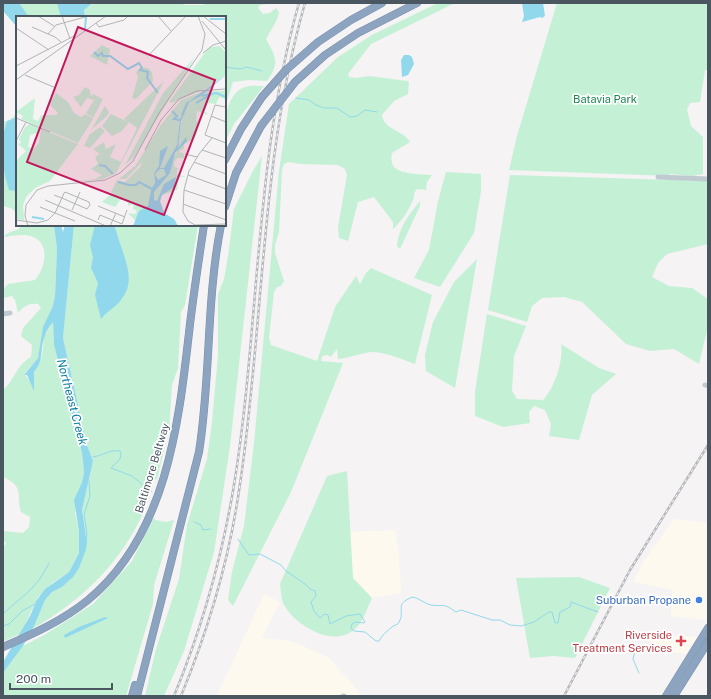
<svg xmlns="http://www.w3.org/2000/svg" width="711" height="699" viewBox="0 0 711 699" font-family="'Public Sans',sans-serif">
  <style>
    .commercial { fill: #fdf9ef }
    .green { fill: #c4f0d6 }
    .water { fill: #92d8ec }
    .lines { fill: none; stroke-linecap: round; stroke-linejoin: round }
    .stream { stroke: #92d8ec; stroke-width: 1 }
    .highway-casing { stroke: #778fac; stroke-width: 8 }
    .minor { stroke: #c1cad1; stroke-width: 5 }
    .highway { stroke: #8ca4c0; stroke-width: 7 }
    .rail-casing { stroke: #b5b8bd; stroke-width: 2.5 }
    .rail { stroke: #fff; stroke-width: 1; stroke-dasharray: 3; stroke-linecap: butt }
    .highway-bridge-casing { stroke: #778fac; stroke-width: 8; stroke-linecap: butt }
    .highway-bridge { stroke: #8ca4c0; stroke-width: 7 }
    .shop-dot { fill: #3f7fe0; stroke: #fff; stroke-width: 1.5 }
    .health-dot { fill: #e0444e; stroke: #fff; stroke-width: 1.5 }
    .labels { text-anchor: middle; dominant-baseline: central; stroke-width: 3.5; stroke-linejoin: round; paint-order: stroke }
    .park-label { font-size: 11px; fill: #198450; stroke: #fff }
    .street-label { font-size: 11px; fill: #4a5660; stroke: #fff }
    .shop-label { font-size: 11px; fill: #366cbe; stroke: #fff; text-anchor: end }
    .health-label { font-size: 11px; fill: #be3a42; stroke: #fff; text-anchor: end }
    .water-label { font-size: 12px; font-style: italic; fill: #0e7fa0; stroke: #fff }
    .inset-river { fill: none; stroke: #92d8ec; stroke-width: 2 }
    .inset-road { fill: none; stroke: #b1b4b8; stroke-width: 1 }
    .view { fill: #c2185b; fill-opacity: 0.15; stroke: #c2185b; stroke-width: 2 }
    .inset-edge { fill: none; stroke: #4a5660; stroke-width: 2 }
  </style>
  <rect width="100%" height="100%" fill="#f5f3f3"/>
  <path class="commercial" d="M674,519L708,523L707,620L671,616L672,590L633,582L644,561Z
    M395,530L399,553L401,593L372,598L353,578L350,532Z
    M264,594L280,602L262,638L291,641L328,657L363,696H217Z
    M651,634L697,637L686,654L651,649Z"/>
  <path class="green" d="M7,3H62L68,17H17Z
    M94,3H183L184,5H204V3H276L260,5L258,8L263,14L270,13L276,8L279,12C278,22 270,30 266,39C276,57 280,63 267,81L249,80L233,82L225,107V17H85L84,10Z
    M438,3H455L371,44L348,74L349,77L356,78L369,76L407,81L409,82L408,94L394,101L382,115C384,130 403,130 410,142L392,153C391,157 391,165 395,168C404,175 422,174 432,175L427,182L426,190L417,189L414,193C416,201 400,224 393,229V222L374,197L358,202L348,241L339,238L338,227L347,175L345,169L338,165L301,164L288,162L284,164L282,170L279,232L275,245V253L284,281L281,286L277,287L274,292L269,338L271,345L317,361L335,307L356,276L360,284L366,273L371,268L432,295L415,364C401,359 386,352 372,352C360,353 350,358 338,359L337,349L331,357L327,355L322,356L321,361L343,363L291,492L233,606L228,600L232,572L244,526L254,443L279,171L289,104L338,57L372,35Z
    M557,3H708V70H705L700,102L690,103L687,109L691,126L703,137V174L693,176L670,174V176L509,170L517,136Z
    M264,86L234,124L225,142C225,124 224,95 245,87C251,85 258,86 264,86Z
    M17,113V217C15,209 12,208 3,206V122L7,121L6,132L9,133L10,120Z
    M262,156L230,446L214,552L184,651L164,696H145L156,649L179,579L187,525L207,459L212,422L218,355V294L224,279L228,256L234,209L253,171Z
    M446,172L481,174V191L474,233L440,287L414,278L429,250L438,201Z
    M510,175L708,181V244L667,254L658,263L652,277L669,286L692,288L708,299V326L699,364L674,349L650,351L626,344L582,302L564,297L542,298L532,306L527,322L488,310Z
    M420,201V206L400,249L397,246C398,229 409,214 420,201Z
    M19,225H54L57,249L55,296L38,358L24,374L30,381L34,389V372L42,356L44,337L53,321L54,345L82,453L84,472L82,482L78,491L75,513L79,531V553L69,572L52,583L38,597L20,634L4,641L3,547L6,544L3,539V531L23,533L29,527L30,517L21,512C16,494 25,487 3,477V390C15,380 16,365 31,357L32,345L21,336L23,328L41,308L38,304C29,303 24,306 18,313L15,300L12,296L3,298V290L8,284L35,280C45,269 51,244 33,237C25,233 12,236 4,237C7,231 15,232 20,228Z
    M74,225H198L185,305L181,312L178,368L172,385L169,429L157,479L154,480C151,489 149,499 145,509C121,563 83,600 32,629L45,600L52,592L62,587L87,543L82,510L93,461L87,445L63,338Z
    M477,259L455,388L426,371L425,355L433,322L454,282Z
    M487,314L526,326L514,356L512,391L517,399L543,400C554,389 564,360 561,344L599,368L616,374L592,395L579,440L549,436L551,424L545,410L534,406L529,412L530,423L503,427L475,416V392Z
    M347,471L353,578L372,598C368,607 364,618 358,626C337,651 294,626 283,603C281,597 281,590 280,584L327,476Z
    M154,517L155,520L166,522L174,520L154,585L153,604L126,696H3V673L23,646L46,634L93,604L132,561Z
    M579,577L610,588L575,658L553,656L530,658L516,578Z"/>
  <path class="water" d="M3,3H19L29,17H17V27L3,11Z
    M57,3H93L84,10L85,17H61Z
    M522,3H543L545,16L542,18L540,17L522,22L524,16Z
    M404,55H409L412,57L414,64L408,75L402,77L401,60Z
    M17,117V190L15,191L9,190C4,174 0,153 3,136C4,131 6,126 7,121Z
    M54,225H61L63,232L65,225H74L63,338L87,445L93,461L82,510L87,543L84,555L79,568L73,577L62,587L52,592L45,600L34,626L23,646L3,673V662L31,614L36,601L45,589L69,572L79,553V531L74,500L82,482L84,472L82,453L54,345L53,322C50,326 46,331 45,336C39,349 45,359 34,372V391L27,375H24L38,358L43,327L52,308L55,296L57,249Z
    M95,225H114C117,232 118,239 121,246C127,265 135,282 121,300C115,308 107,311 101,319L95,295L98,283L91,268L93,257L90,245Z
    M105,617L108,618L65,638L64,635L79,627Z"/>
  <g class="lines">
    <path class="stream" d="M225,67L240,69L247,67L262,71
      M296,98L309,100L316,105L324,108H337L350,117L357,116L365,110L377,112
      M93,457C102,456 110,449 120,451L121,454L120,459L111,468L132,476L152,492
      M194,522L201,525L203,530L211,529
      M238,539L249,555L260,554L281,565L286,571L305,584L310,589L315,591L316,596L311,602L314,611L320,618L324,614L328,615L330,624L346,616L360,614L365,622L364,623L355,622L352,624L351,628L354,631L365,632L376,641H379C382,635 387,631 392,627C394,625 398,625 399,622C406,611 393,604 413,597C419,598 425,604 431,605C445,607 442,602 456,612L461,610L492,620H500L510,625L521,626L534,622L549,612H552L555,623H558L560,612L570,607L571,602L598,612
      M85,552L87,534L84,514L90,496L89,481
      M3,614C24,594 36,590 49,563
      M3,626L9,624L22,611L35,604
      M636,646L633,659L639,673"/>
    <g class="highway-casing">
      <path id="highway" d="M318,42L351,20L382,3
        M325,55L358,33L417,3
        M225,160L241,129L262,97
        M225,207L236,173L261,126
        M3,647C33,634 62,621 88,600C168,534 179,421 190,324C194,291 199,258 204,225
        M132,696L135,685
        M137,696L199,452C211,377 206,300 221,225
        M666,696L708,628
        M674,696L708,642"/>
    </g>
    <path class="minor" d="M658,177L708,179
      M3,314L10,313
      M705,385L708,386
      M343,696H344"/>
    <use href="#highway" class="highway"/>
    <g class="rail-casing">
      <path id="rail" d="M174,696C202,628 222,557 234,485C260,325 254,160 299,3
        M181,696C209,628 230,557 240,484C264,325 260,159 305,3
        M564,696L630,570L708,445"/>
    </g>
    <use href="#rail" class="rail"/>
    <g class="highway-bridge-casing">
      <path id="highway-bridge" d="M262,97L286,70L318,42
        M261,126L295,82L325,55"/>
    </g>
    <use href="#highway-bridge" class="highway-bridge"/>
  </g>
  <circle class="shop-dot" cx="699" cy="600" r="4"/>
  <path class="health-dot" d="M679 635h4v4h4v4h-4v4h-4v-4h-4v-4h4z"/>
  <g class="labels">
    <g class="park-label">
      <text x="605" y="99">Batavia Park</text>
    </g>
    <g class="street-label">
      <text transform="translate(152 468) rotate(-73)">Baltimore Beltway</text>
    </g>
    <g class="shop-label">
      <text x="691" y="600">Suburban Propane</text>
    </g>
    <g class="health-label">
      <text x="672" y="635">Riverside<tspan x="672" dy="13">Treatment Services</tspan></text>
    </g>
    <g class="water-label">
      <text transform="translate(72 402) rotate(75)">Northeast Creek</text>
    </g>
  </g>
  <g transform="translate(16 16)">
    <rect width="210" height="210" fill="#f5f3f3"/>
    <path d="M86,29L94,33L91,49L74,40ZM204,30L210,37V59L191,72L156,87L153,86L188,38L194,31ZM179,41L118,141L109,149L147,77ZM125,51L132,52L136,56L137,65L120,83L116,82L122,61L120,56ZM148,65L100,157L87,163L44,167L79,163L86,159L75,153L82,148L79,141L84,138L77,133L88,126L90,133L100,128L94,141L105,146L121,112L113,106L106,115L96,120L86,110L95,98L112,106L108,103ZM69,71L74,74L75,81L77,78L87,83L77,102L70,97L78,84L71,82L65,91L57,81L63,79ZM188,75L171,88L164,103L161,129L149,152L150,160L141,166L139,158L143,154V150L138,157L139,168L135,174L132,191L123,197L120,205L112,197L119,198L121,195L117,193L118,187L112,190V184H104L99,191L86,186L95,178H98L95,176L101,164L109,166L125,150L126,146L110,163H103L120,149L144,110L165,84ZM191,75H210V83L203,81L200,88L192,87L189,94L187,93L192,99L181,95L180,104L183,108L179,122L168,128V132L163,136L167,137L169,142H162L158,146L159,151L164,153H161V158L170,161H163L161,174L146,179L144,185L149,198L161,208L144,198L140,201L136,195L138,174L154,157L157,142L163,132L161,133L166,102L173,86ZM40,77L52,86L58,97L65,101L70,98L77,103L62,127L5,103L7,100L0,96L19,82L17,103L22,105L25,99H40L42,97L33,88ZM89,90L93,96L92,99L75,114ZM14,108L23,112L21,117L14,119L12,131L17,133L23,127L25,113L62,128L34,165L19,172L10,181L7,189L8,204L0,203V145L10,135L2,128L5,127L3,123L9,111ZM84,111L89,115L74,132L68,130L73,119Z" fill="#c4f0d6"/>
    <path d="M210,59L185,80L173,86L165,105L162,132L170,121L171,125L159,137L154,157L138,176V184L141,185L148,168L160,161L158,171L146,179L144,185L148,197L158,203L162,210H117L123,195L132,190L135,174L139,167L138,157L143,150L144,135L152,130L144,152H148L161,129L164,103L172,86ZM144,153H148L150,159L142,164L139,158Z" fill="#92d8ec" fill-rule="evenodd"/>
    <path class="inset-river" d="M194,3H209M69,13L70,1M78,36L82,40L86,37L87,40H94L112,53L123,47L126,52L124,54L132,56L131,62L142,77M186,80L200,77L210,81M180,87L196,78M156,95L161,100L158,103L164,104M166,99L172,86M83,149L89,150L97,158M102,166L113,169H120L123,166L136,173M16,201L28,203"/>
    <path class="inset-road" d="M22,0L38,10M46,0L54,23M142,0L155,15M187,0L210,18M186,5L210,34M80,7L83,11L108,4L112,0M16,11L39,21L45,26M0,12L33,34M32,18L40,9L69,1M187,37L197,29L210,25M133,39L170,0M0,50L58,20M9,59L40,72M0,64L90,0M210,91L199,89L189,119L210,127M195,100L210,106M0,102L34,116M196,122L183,138L173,155L168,174L167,196L172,205L179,209L210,208M0,125L10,106M129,134L145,104L163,83L181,75L210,73M186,134L210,142M169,138L181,141M178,146L210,158M172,159L210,173M168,174L210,188M29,184L90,210M167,188L210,204M82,190L109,201M24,191L59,205M56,194L64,176M0,204L21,207L32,204L39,197L46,182L48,177L49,176L73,186L74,189L71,193L46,182L38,179M82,204L84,199L106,208M106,208L111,194M12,210L9,200L10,189L21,174L32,170L89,164L104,157L117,145L143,97L186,34L189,18L182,0M94,210L100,197"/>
    <path class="view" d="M62,11L199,64L148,199L11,146Z"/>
    <rect width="210" height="210" class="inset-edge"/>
  </g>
  <rect width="711" height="699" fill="none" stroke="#4a5660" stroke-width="8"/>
  <path d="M10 683v6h102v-6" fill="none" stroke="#4a5660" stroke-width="2"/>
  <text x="16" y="683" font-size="12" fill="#4a5660" stroke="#ffffff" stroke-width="3" paint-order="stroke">200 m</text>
</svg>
